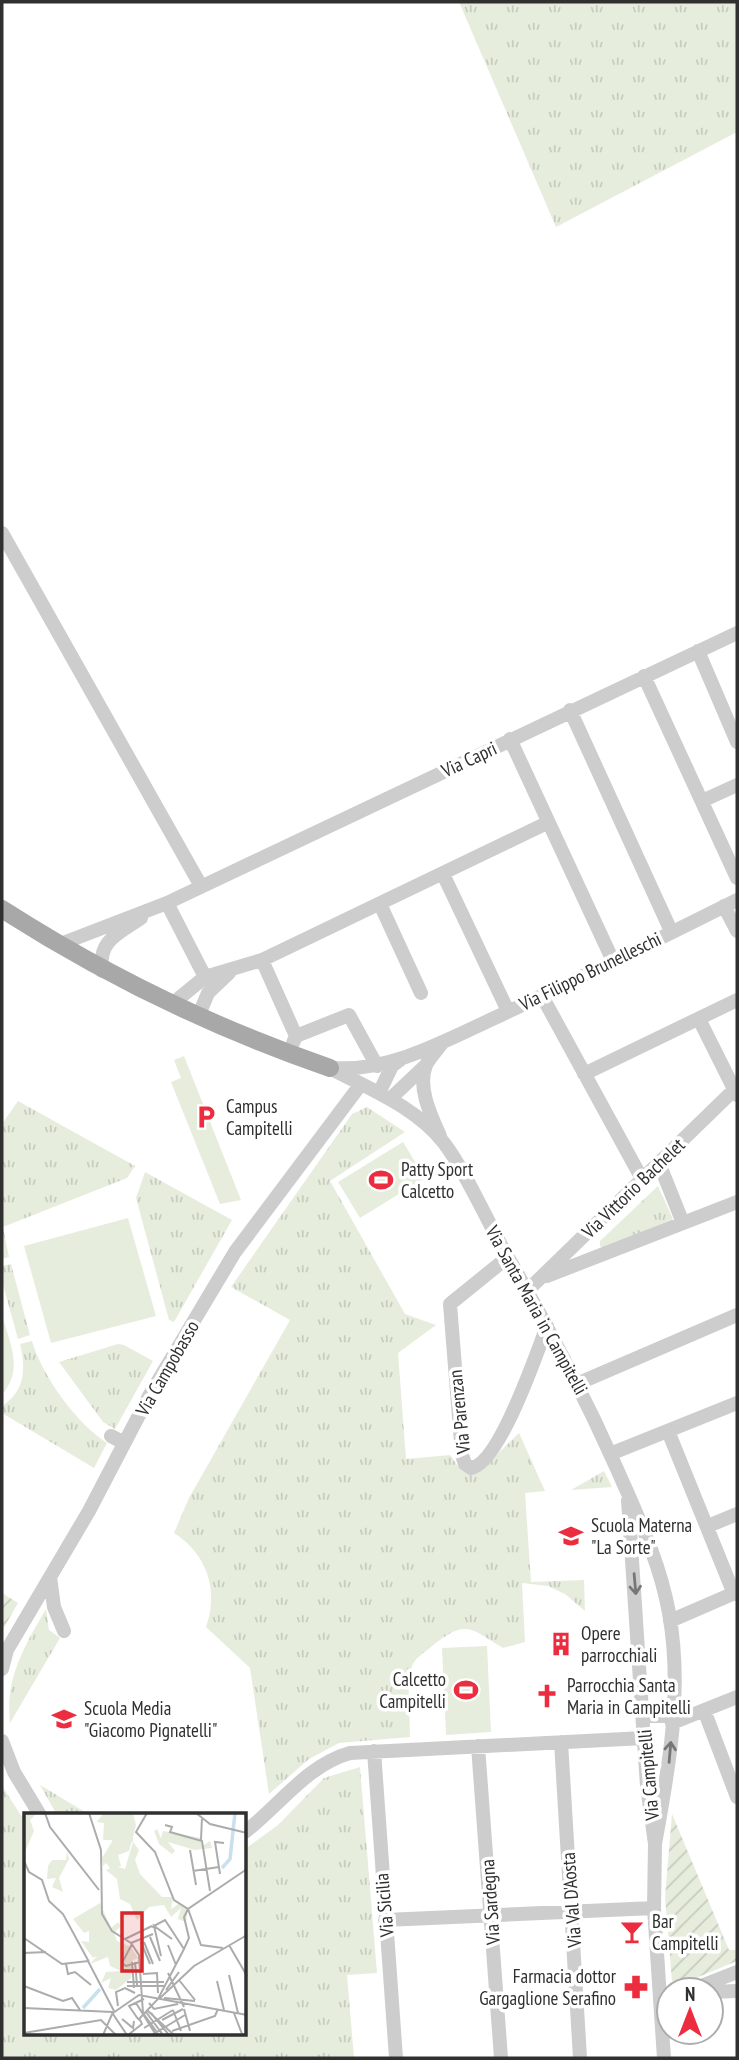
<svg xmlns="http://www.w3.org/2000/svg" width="739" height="2060" viewBox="0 0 739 2060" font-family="'PT Sans Narrow',sans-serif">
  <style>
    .grass { fill: url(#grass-tufts) }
    .garden { fill: url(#garden-furrows) }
    .pitch { fill: #e6eddd }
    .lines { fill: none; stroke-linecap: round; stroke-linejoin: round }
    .minor { stroke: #cdcdcd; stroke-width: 14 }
    .major { stroke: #a8a8a8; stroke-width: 18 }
    .oneway { stroke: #777 }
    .labels { text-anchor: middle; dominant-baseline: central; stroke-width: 7; stroke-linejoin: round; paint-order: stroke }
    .street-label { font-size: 19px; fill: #303030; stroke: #fff }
    .poi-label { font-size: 19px; fill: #303030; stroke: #fff; text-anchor: start }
    .inset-river { fill: none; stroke: #c9e0ee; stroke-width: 3.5 }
    .inset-road { fill: none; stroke: #acacac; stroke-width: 2 }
    .view { fill: #d62828; fill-opacity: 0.15; stroke: #d62828; stroke-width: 3.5 }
    .inset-edge { fill: none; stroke: #303030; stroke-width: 3.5 }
  </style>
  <defs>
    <pattern id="grass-tufts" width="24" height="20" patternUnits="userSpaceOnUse" patternTransform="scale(1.75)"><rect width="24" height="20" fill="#e6eddd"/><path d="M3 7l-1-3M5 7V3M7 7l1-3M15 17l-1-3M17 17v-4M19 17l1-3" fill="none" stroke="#c6ccbe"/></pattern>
    <pattern id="garden-furrows" width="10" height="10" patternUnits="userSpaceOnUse" patternTransform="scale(1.75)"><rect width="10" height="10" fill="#e6eddd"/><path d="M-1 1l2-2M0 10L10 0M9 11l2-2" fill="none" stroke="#c6ccbe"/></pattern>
  </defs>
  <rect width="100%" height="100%" fill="#fff"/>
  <path class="grass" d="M459,2H737V132L556,227Z
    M18,1101L135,1166L127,1178L3,1227L9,1257L2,1259V1124Z
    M367,1107L405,1132L330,1181L405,1314L436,1325L398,1353L406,1459L450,1455L458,1466L479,1472L519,1433L545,1491L525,1493L531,1582L584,1580L585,1611L565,1594L548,1586L522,1583L525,1642L503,1648C470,1628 466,1618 431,1647C425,1652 415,1658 412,1666C406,1688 410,1714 410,1737L339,1743L309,1759L269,1794L250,1668L206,1627C219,1590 207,1554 174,1533L189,1498L290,1320L231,1287L352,1114Z
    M145,1172L232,1220L174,1322L169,1320L136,1198Z
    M658,1186L673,1219L603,1248L600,1246V1241Z
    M11,1264L30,1335L18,1339L2,1281V1266Z
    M32,1341C42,1376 77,1424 107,1443L94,1468L2,1413V1406C25,1391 26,1369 20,1344Z
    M118,1344L124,1345L153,1361L115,1429L103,1422L59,1362Z
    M604,1471L612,1487L571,1490Z
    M46,1609L49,1630L60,1638L10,1723C5,1678 24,1647 46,1609Z
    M360,1767L377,1973L347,1975L354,2058H2V1786L26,1823V2034H245V1849L278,1825L324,1778Z
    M40,1785L90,1815H57Z"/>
  <path class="garden" d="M2,1593L18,1603L3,1629H2Z
    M672,1814L729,1950H737V1961L679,1985L672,1981L665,1897Z"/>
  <path class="pitch" d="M184,1056L241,1200L220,1204L171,1082L181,1078L174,1060Z
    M403,1142L425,1178L360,1218L338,1182Z
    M128,1218L156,1316L51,1343L24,1246Z
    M2,1315C10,1345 24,1368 2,1395Z
    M487,1646L491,1732L446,1735L442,1648Z"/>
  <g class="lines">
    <path class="minor" d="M2,533L201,886
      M698,651L737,742
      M644,676L737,878
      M570,710L671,931
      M510,739L613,961
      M702,801L737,785
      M443,874L508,1011
      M167,903L205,977
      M380,904L421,993
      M724,906L737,931
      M58,945L167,903L737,633
      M262,960L296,1036L293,1043
      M102,971C98,940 118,934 141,918
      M542,996L642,1179
      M172,1004L205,977L262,960L547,823
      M198,1017L208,993L229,973
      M699,1019L737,1095
      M296,1036L349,1015L377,1066
      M330,1068C369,1089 416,1107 444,1143C466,1172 487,1221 506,1254C547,1324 584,1395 617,1469C638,1517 660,1562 669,1613C683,1690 669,1768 655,1844
      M335,1068C392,1072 450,1038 501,1015C581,978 659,939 737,900
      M584,1074L737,1000
      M379,1093L392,1066L400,1060
      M390,1099L426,1065
      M440,1136C431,1116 417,1087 426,1065C430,1057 438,1049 443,1042
      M659,1163L683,1223
      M508,1257L450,1304L462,1455L465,1464L471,1468C499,1464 537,1353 547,1326
      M547,1276L737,1202
      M529,1289L737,1087
      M579,1383L737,1315
      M668,1431L734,1594
      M111,1436L124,1443
      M610,1454L737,1403
      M628,1500L647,1786L655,1844L654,1908L664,2058
      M708,1526L737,1514
      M50,1577L54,1607L64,1631
      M670,1621L737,1592
      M2,1669L7,1650L89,1511L149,1396L235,1252L361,1084
      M704,1710L737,1797
      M643,1716H673
      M672,1723L737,1697
      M2,1741L14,1772L40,1815
      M561,1742L580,2058
      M478,1746L501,2058
      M374,1751L396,2058
      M245,1832C279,1806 307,1765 350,1753L644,1738
      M385,1920L654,1908
      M691,1990L737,1972
      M711,1992L737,1991"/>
    <path class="major" d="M2,909C105,975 214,1028 330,1068"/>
  </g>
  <defs><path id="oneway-shaft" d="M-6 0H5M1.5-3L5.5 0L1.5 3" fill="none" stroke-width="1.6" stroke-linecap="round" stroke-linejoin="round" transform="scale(1.75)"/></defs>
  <g class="oneway">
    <use href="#oneway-shaft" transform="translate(635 1584) rotate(85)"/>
    <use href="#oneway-shaft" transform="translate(670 1752) rotate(-85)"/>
  </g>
  <defs>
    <g id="parking-bare" transform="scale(1.89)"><path d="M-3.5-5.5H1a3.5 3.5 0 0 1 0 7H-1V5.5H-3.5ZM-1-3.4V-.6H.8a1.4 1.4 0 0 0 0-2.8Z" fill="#ec2c3f" stroke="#fff" stroke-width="2.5" paint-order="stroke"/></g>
    <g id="stadium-bare" transform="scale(1.89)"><path d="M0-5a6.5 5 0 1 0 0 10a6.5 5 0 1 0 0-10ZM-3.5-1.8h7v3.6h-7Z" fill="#ec2c3f" stroke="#fff" stroke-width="2.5" paint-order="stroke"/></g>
    <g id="school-bare" transform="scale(1.89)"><path d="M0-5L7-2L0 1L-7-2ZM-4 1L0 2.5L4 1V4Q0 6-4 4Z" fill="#ec2c3f" stroke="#fff" stroke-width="2.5" paint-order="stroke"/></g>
    <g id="building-bare" transform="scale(1.89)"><path d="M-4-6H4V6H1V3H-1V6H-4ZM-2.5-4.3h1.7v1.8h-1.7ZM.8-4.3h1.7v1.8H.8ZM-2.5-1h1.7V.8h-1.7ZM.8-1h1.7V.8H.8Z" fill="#ec2c3f" stroke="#fff" stroke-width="2.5" paint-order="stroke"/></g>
    <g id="church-bare" transform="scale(1.89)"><path d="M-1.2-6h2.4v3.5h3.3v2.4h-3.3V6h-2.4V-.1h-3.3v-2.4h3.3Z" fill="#ec2c3f" stroke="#fff" stroke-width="2.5" paint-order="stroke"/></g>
    <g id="bar-bare" transform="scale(1.89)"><path d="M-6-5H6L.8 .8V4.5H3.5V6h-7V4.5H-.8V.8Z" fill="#ec2c3f" stroke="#fff" stroke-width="2.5" paint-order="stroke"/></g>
    <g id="pharmacy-bare" transform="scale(1.89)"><path d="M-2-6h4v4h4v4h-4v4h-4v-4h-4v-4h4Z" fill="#ec2c3f" stroke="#fff" stroke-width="2.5" paint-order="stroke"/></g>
  </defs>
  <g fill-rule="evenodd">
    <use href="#parking-bare" x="206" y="1117"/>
    <use href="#stadium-bare" x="381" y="1180"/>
    <use href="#school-bare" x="571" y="1536"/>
    <use href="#building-bare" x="561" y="1644"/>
    <use href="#stadium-bare" x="466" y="1690"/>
    <use href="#church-bare" x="547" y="1696"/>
    <use href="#school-bare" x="64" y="1719"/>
    <use href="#bar-bare" x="632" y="1932"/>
    <use href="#pharmacy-bare" x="636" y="1987"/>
  </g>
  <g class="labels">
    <g class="street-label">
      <text transform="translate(469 759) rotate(-25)">Via Capri</text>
      <text transform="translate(590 971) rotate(-26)">Via Filippo Brunelleschi</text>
      <text transform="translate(633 1188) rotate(-44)">Via Vittorio Bachelet</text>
      <text transform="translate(537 1310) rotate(61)">Via Santa Maria in Campitelli</text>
      <text transform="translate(167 1368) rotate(-60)">Via Campobasso</text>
      <text transform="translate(459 1412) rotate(-96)">Via Parenzan</text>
      <text transform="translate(648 1775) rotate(-95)">Via Campitelli</text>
      <text transform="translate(571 1900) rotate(-94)">Via Val D'Aosta</text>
      <text transform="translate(490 1902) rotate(-94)">Via Sardegna</text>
      <text transform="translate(384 1905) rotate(-95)">Via Sicilia</text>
    </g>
    <g class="poi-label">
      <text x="226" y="1106">Campus<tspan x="226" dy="22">Campitelli</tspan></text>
      <text x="401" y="1169">Patty Sport<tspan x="401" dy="22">Calcetto</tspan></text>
      <text x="591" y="1525">Scuola Materna<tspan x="591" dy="22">"La Sorte"</tspan></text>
      <text x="581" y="1633">Opere<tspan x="581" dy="22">parrocchiali</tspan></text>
      <text x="446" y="1679" text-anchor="end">Calcetto<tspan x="446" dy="22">Campitelli</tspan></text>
      <text x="567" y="1685">Parrocchia Santa<tspan x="567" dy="22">Maria in Campitelli</tspan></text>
      <text x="84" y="1708">Scuola Media<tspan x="84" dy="22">"Giacomo Pignatelli"</tspan></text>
      <text x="652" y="1921">Bar<tspan x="652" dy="22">Campitelli</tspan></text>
      <text x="616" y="1976" text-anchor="end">Farmacia dottor<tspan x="616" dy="22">Gargaglione Serafino</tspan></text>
    </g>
  </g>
  <g transform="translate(24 1813)">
    <rect width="222" height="222" fill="#fff"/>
    <path d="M133,16L137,25L139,18L177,25L178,33L186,28L188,35L171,37L144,29L151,38L148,41L135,31L130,18ZM109,29L115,37L111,47L116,61L138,84H149L147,96L156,90L164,96L162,109L154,106L157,95L147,104L140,92L125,94L113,107L106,91L96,86L93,66L82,57L91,53L101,56ZM76,90L87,115L94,109L97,113L90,120L93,128L107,134L114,145L109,147L107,165L92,177L84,175L87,165L77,170L82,159L97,158L86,153L84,144L66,151L73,143L69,145L57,128L65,129V118L60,120L49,106Z" fill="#e6eddd"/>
    <path d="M80,0H109L112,12L105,38L94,42L97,53L87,56L82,50L79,53L78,45L89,27H80V10L73,9ZM43,38L45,46L35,65L39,79L28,74L32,65L23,66L24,53L28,47H42Z" fill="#e6eddd"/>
    <path d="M0,0H13L6,7L10,18L0,41ZM81,0H109V29L90,31L86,23L79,27L80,10L73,8Z" fill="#e6eddd"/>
    <path class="inset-river" d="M198,55L206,46L211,0M59,195L76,176"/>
    <path class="inset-road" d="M21,0L26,14L75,77M65,0L77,37L78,101L88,118L107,130M123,0L112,19L131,39L150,87L164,96L177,132L199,135M172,0L186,11L223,20M141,12L148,14L146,19L178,28L186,78M177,27L178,4M166,37L172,72M0,48L5,59L18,67L25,88L39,101L65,149M169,58L195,54M196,61L191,29L200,30M126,124L136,148M0,125L38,151L64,148L90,198M101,126L128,113M117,129L126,151M120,129L129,151M108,131L98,150L102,153L116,149M144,132L152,152M205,132L223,163M160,136L165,125L160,104L164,96L223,56M0,140L22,139M137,143L130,113L148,126M108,149L110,175M111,149L113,172M42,151L44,161L51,159L67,172M144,160L160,194M119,161L133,160L134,180M205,162L214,200M155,167L171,187M193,168L200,197M103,169H140M0,173L39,188L48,185L56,197M103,173H140M142,177L155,159M136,185L170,153L223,122M140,185L171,188M112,190L132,222M125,190L130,196L154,191M94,193L92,179L101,175L111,180M0,195L89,199M160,196L166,218M149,197L157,218M124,198L150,222M122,199L139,222M89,200L115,182L223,202M119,200L115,142L107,130L129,121M119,200L135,222M127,200L145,222M210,200L218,221M89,201L103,222M98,206L109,215L110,208M114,206L105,193L120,186M114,207L134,186L160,136L141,107L128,114M138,207L159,196M120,215L149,197M148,218L191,203L194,196M0,220L77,207L92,222M79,222L89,199M104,222L118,211L115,205M128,222L161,202"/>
    <path class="view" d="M98,100H118V158H98Z"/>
    <rect width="222" height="222" class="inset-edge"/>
  </g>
  <rect width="739" height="2060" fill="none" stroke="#303030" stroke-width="7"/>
  <g transform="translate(690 2011)"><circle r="33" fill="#ffffff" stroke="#acacac" stroke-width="2"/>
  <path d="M0-5L12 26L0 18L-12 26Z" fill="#ec2c3f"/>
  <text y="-10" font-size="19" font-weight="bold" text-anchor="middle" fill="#303030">N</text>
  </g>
</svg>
